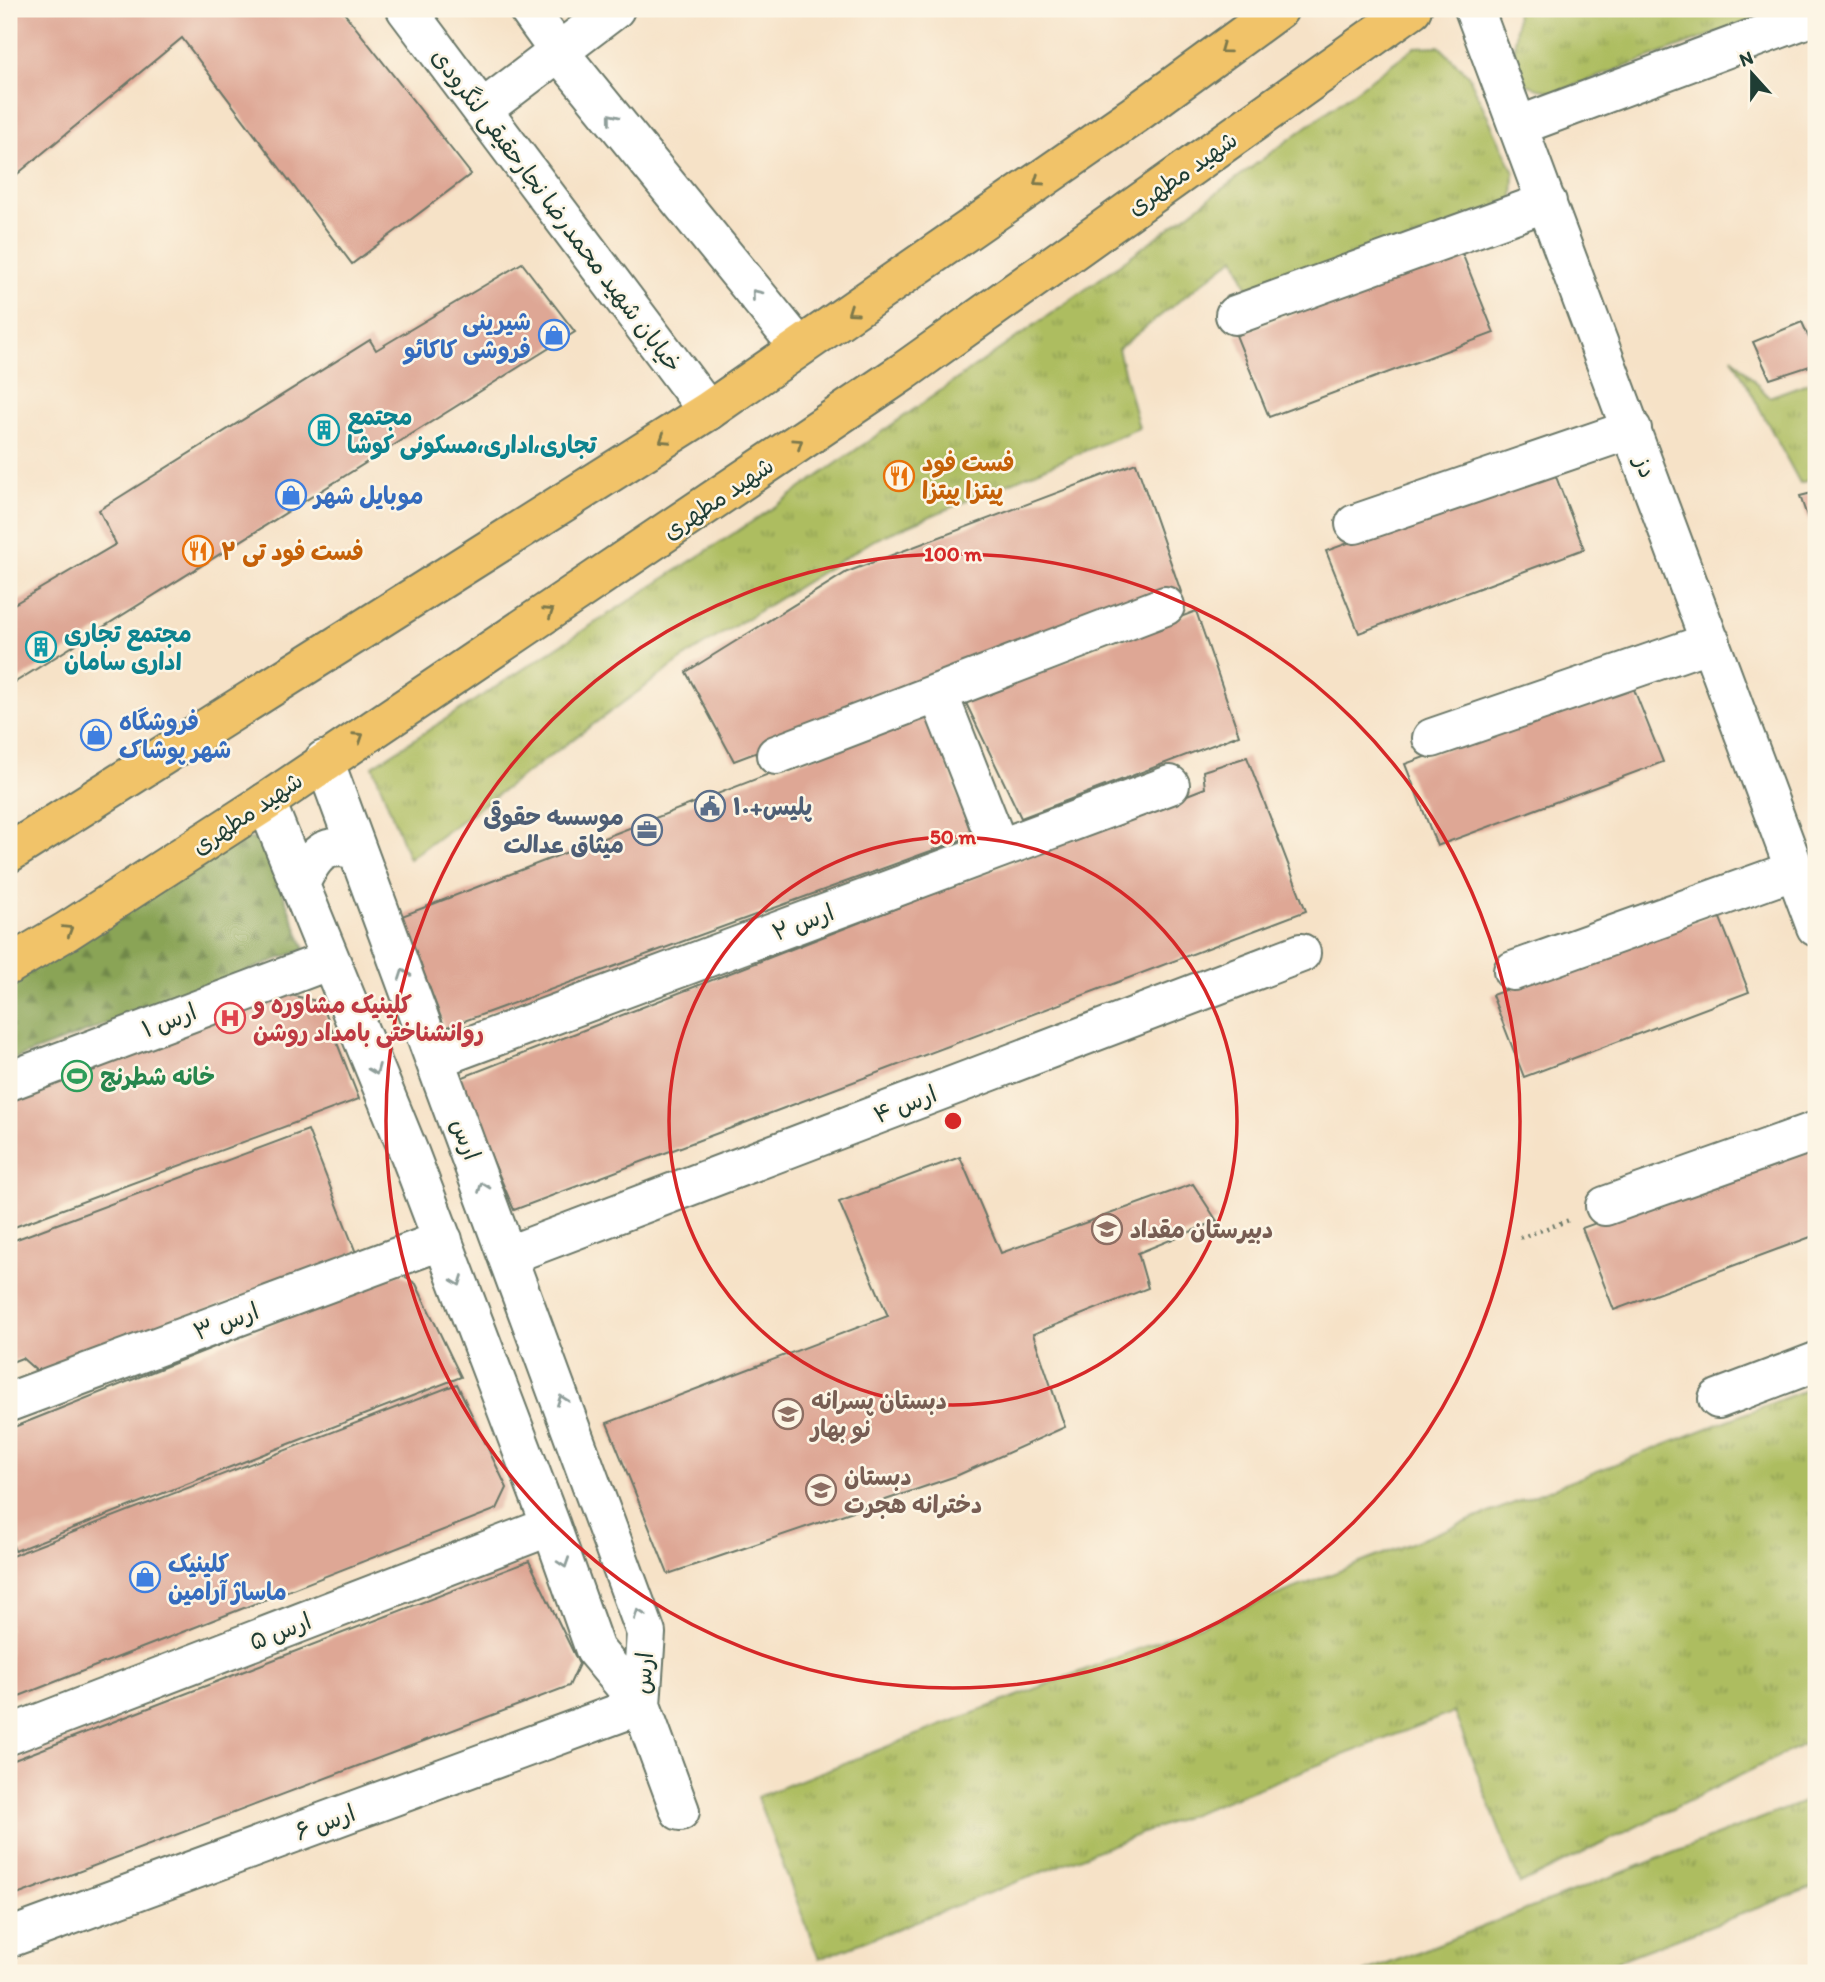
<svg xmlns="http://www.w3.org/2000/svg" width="1825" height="1982" viewBox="0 0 1825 1982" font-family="Itim,'Playpen Sans Arabic',sans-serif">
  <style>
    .grass { fill: url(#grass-tufts); stroke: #667d4a; stroke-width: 2 }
    .forest { fill: url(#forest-firs); stroke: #547046; stroke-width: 2 }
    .building { fill: #dea795 }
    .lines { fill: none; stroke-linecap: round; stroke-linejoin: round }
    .minor-casing { stroke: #6a7767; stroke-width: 42 }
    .major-casing { stroke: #6a7767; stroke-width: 42 }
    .path { stroke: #6a7767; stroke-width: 4.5; stroke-dasharray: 2 5; stroke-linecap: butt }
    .minor { stroke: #fff; stroke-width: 38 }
    .major { stroke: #f1c369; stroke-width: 38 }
    .oneway { stroke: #7d794c }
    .oneway2 { stroke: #8f9e9a }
    .ring { fill: none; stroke: #d62828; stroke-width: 3.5 }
    .labels { text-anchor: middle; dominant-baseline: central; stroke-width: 5; stroke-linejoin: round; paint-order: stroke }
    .street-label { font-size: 24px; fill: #1f3d34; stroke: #fcf5e5 }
    .shop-label { font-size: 24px; font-weight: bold; fill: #366cbe; stroke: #fcf5e5; text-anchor: start }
    .culture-label { font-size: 24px; font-weight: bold; fill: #0d838f; stroke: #fcf5e5; text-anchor: start }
    .food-label { font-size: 24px; font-weight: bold; fill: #c56008; stroke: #fcf5e5; text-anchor: start }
    .service-label { font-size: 24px; font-weight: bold; fill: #4e5e75; stroke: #fcf5e5; text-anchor: start }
    .health-label { font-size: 24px; font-weight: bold; fill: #be3a42; stroke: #fcf5e5; text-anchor: start }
    .leisure-label { font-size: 24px; font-weight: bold; fill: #27864d; stroke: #fcf5e5; text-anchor: start }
    .education-label { font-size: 24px; font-weight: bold; fill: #785e54; stroke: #fcf5e5; text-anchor: start }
    .centre { fill: #d62828; stroke: #fcf5e5; stroke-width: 3.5 }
    .ring-label { font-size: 21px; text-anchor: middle; font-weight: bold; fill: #d62828; stroke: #fcf5e5; stroke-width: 5; stroke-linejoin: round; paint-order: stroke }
  </style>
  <defs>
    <pattern id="grass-tufts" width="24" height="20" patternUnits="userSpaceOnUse" patternTransform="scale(1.75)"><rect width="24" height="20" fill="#adbd61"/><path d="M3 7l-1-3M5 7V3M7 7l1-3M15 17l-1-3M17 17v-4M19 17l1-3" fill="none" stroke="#8c9b51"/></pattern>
    <pattern id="forest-firs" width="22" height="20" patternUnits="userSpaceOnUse" patternTransform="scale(1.75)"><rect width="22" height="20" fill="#8aa457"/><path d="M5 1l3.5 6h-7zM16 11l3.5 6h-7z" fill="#708749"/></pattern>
  </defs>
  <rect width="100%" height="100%" fill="#fcf5e5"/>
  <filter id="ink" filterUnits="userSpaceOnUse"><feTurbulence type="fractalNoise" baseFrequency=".0143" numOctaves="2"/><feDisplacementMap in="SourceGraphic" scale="14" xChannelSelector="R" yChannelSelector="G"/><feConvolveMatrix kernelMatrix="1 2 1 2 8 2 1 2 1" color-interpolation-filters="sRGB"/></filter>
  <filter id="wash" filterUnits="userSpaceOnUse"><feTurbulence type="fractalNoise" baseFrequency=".00686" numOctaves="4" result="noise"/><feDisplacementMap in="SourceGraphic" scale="28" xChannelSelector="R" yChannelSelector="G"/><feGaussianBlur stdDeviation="1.57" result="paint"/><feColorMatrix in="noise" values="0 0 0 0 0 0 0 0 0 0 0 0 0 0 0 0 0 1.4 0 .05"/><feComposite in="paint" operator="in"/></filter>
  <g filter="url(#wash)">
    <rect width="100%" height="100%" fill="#f6e2c7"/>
    <path class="grass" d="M1517,9H1782L1554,93L1526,84L1514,55Z
      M1439,46L1468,75L1514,172L1513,200L1253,302L1235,257L1118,349L1139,428L874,540L691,653L409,859L373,766L770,510L1086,289L1415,47Z
      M1732,357L1769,397L1816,380V478L1800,483Z
      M1816,1386V1738L1520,1884L1454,1712L819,1959L757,1797Z
      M1814,1798L1816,1805V1886L1585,1973H1364Z"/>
    <path class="forest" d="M236,836L262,841L305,949L9,1061V974Z"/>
    <g id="blocks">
      <path class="building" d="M9,9H341L471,174L352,264L182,38L9,181Z
        M1462,253L1494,333L1269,417L1236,335Z
        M522,263L575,332L9,686V607L116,544L99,510L370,340L376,350Z
        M1802,322L1816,354V364L1770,379L1753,342Z
        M1136,463L1181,592L734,761L686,672L847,572Z
        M1553,469L1584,549L1359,633L1326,551Z
        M1816,492V542L1800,496Z
        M1196,611L1239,735L1021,818L965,701Z
        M1631,682L1663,762L1437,846L1405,764Z
        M929,712L972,836L445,1028L402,916Z
        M1247,757L1306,911L514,1210L458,1079L1205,788L1203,771Z
        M1718,913L1749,992L1524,1077L1492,995Z
        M282,993L321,1002L359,1099L9,1229V1094Z
        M308,1130L356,1253L39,1373L22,1358L9,1363V1242Z
        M1809,1147L1816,1166V1235L1614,1310L1582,1228Z
        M960,1157L1001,1253L1193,1184L1217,1221L1138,1253L1148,1288L1033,1334L1065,1427L956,1476L668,1574L607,1423L888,1316L839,1202Z
        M400,1273L416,1284L461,1377L15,1551L9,1537V1429Z
        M457,1384L507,1488L497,1509L9,1700V1557Z
        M529,1561L579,1664L569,1686L9,1898V1762Z"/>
    </g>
  </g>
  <g filter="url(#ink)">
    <use href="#blocks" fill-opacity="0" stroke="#6a7767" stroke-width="2"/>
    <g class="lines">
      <g class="minor-casing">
        <path id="minor" d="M406,9L708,411
          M528,9L559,52L799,347
          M1474,9L1816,927
          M482,110L615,9
          M1518,126L1816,15
          M1235,315L1547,202
          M1355,524L1632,429
          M938,693L999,848
          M1432,738L1711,642
          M776,755L1165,606
          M324,760L646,1633L641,1705
          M266,802L410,1155L551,1526L595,1650L641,1705L680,1811
          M300,884C314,855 323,841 357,850
          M1513,971L1795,870
          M435,1059L1170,785
          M9,1081L330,960
          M1605,1206L1816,1131
          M509,1255L1301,953
          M1718,1399L1816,1362
          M9,1402L443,1240
          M9,1735L551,1526
          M9,1938L641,1705"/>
      </g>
      <g class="major-casing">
        <path id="major" d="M9,853L708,411L1134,115L1279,9
          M9,965L67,931L266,802L903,372L1412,9"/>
      </g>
      <path class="path" d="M1520,1238L1572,1219"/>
      <use href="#minor" class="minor"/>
      <use href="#major" class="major"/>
    </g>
    <defs><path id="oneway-chevron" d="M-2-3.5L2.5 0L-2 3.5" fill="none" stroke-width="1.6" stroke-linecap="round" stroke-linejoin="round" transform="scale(1.75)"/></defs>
    <g class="oneway">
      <use href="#oneway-chevron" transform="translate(1224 49) rotate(144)"/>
      <use href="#oneway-chevron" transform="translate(1038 181) rotate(145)"/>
      <use href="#oneway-chevron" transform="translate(852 311) rotate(145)"/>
      <use href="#oneway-chevron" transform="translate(664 439) rotate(147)"/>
      <use href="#oneway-chevron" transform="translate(798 443) rotate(-34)"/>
      <use href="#oneway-chevron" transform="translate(549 612) rotate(-33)"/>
      <use href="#oneway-chevron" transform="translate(359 737) rotate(-33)"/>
      <use href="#oneway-chevron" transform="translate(68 930) rotate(-32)"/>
    </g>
    <g class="oneway2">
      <use href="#oneway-chevron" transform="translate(612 118) rotate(-129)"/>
      <use href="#oneway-chevron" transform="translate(756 294) rotate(-129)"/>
      <use href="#oneway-chevron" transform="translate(404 974) rotate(-110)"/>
      <use href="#oneway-chevron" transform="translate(375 1070) rotate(68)"/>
      <use href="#oneway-chevron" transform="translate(483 1187) rotate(-111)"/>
      <use href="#oneway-chevron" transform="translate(458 1281) rotate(69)"/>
      <use href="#oneway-chevron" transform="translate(562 1400) rotate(-110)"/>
      <use href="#oneway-chevron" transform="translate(564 1563) rotate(71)"/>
      <use href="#oneway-chevron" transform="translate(639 1614) rotate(-110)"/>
    </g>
  </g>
  <g class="ring">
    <circle cx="953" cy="1121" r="284"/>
    <circle cx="953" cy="1121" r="567"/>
  </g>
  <defs>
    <g id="shop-ring" transform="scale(1.575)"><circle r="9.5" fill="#fcf5e5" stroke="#3f7fe0" stroke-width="1.5"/><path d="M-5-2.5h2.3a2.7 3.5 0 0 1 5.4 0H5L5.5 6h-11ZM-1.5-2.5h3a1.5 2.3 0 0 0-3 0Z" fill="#3f7fe0"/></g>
    <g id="building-ring" transform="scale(1.575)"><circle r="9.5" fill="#fcf5e5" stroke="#0f9aa8" stroke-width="1.5"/><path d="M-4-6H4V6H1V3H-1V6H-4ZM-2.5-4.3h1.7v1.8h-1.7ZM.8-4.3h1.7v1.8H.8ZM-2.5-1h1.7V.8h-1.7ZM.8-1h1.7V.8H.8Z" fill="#0f9aa8"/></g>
    <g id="restaurant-ring" transform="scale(1.575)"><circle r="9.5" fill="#fcf5e5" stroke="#e8710a" stroke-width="1.5"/><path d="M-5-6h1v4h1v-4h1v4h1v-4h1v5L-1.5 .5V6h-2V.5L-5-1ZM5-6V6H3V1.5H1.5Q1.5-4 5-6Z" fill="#e8710a"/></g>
    <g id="civic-ring" transform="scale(1.575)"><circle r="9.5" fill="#fcf5e5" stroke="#5c6f8a" stroke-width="1.5"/><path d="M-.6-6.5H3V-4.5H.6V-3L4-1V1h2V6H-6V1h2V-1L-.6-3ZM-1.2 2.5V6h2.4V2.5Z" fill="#5c6f8a"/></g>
    <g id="office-ring" transform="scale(1.575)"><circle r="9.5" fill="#fcf5e5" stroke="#5c6f8a" stroke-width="1.5"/><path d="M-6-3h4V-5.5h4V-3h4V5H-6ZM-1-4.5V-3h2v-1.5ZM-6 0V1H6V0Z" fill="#5c6f8a"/></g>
    <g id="hospital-ring" transform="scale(1.575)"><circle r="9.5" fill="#fcf5e5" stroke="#e0444e" stroke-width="1.5"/><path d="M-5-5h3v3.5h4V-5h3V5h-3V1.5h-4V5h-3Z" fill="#e0444e"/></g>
    <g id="stadium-ring" transform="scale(1.575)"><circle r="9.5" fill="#fcf5e5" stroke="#2e9e5b" stroke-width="1.5"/><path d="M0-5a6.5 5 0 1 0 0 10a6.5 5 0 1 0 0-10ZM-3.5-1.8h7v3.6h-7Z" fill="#2e9e5b"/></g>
    <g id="school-ring" transform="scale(1.575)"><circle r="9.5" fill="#fcf5e5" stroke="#8d6e63" stroke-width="1.5"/><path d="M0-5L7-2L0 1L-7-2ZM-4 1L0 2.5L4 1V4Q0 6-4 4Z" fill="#8d6e63"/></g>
  </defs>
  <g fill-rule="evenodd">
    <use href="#shop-ring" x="554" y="335"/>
    <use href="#building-ring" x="324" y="430"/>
    <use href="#restaurant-ring" x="899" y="476"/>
    <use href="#shop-ring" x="291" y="495"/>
    <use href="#restaurant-ring" x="198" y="551"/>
    <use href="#building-ring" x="41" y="647"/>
    <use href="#shop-ring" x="96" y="735"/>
    <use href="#civic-ring" x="710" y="806"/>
    <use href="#office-ring" x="647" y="830"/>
    <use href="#hospital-ring" x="230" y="1018"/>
    <use href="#stadium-ring" x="77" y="1076"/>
    <use href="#school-ring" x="1107" y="1229"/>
    <use href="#school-ring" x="788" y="1414"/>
    <use href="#school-ring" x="821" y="1490"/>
    <use href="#shop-ring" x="145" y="1577"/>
  </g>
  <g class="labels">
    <g class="street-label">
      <text transform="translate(1182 173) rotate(-35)">شهید مطهری</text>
      <text transform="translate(557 210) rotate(53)">خیابان شهید محمدرضا نجارحقیقی لنگرودی</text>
      <text transform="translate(1646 467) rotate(70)">دز</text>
      <text transform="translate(718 498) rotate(-34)">شهید مطهری</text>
      <text transform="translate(247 813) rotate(-34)">شهید مطهری</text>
      <text transform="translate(803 922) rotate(-21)">ارس ۲</text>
      <text transform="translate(169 1020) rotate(-21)">ارس ۱</text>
      <text transform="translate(905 1104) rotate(-21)">ارس ۴</text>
      <text transform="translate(466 1139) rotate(69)">ارس</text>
      <text transform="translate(226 1321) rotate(-20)">ارس ۳</text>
      <text transform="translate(280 1631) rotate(-21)">ارس ۵</text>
      <text transform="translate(643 1673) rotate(-85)">ارس</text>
      <text transform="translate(325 1822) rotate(-20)">ارس ۶</text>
    </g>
    <g class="shop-label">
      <text x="531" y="321" text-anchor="end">شیرینی<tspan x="531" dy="28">فروشی کاکائو</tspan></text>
      <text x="314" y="495">موبایل شهر</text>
      <text x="119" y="721">فروشگاه<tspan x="119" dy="28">شهر پوشاک</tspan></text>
      <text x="168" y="1563">کلینیک<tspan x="168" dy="28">ماساژ آرامین</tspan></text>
    </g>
    <g class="culture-label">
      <text x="347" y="416">مجتمع<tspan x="347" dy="28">تجاری،اداری،مسکونی کوشا</tspan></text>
      <text x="64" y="633">مجتمع تجاری<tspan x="64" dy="28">اداری سامان</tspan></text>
    </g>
    <g class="food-label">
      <text x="922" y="462">فست فود<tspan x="922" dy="28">پیتزا پیتزا</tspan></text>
      <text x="221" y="551">فست فود تی ۲</text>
    </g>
    <g class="service-label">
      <text x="733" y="806">پلیس+۱۰</text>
      <text x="624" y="816" text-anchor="end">موسسه حقوقی<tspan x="624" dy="28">میثاق عدالت</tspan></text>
    </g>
    <g class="health-label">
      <text x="253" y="1004">کلینیک مشاوره و<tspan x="253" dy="28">روانشناختی بامداد روشن</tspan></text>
    </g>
    <g class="leisure-label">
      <text x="100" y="1076">خانه شطرنج</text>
    </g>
    <g class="education-label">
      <text x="1130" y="1229">دبیرستان مقداد</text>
      <text x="811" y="1400">دبستان پسرانه<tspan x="811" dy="28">نو بهار</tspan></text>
      <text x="844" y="1476">دبستان<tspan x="844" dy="28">دخترانه هجرت</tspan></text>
    </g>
  </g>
  <circle cx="953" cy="1121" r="10" class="centre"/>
  <g class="ring-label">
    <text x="953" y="561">100 m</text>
    <text x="953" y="844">50 m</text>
  </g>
  <rect width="1825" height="1982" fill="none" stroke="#fcf5e5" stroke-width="35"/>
  <g transform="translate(1752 74) rotate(339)" stroke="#fcf5e5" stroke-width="5" paint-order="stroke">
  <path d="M0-5L12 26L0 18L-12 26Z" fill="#1f3d34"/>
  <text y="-10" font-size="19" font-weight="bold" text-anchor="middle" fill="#1f3d34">N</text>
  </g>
</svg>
